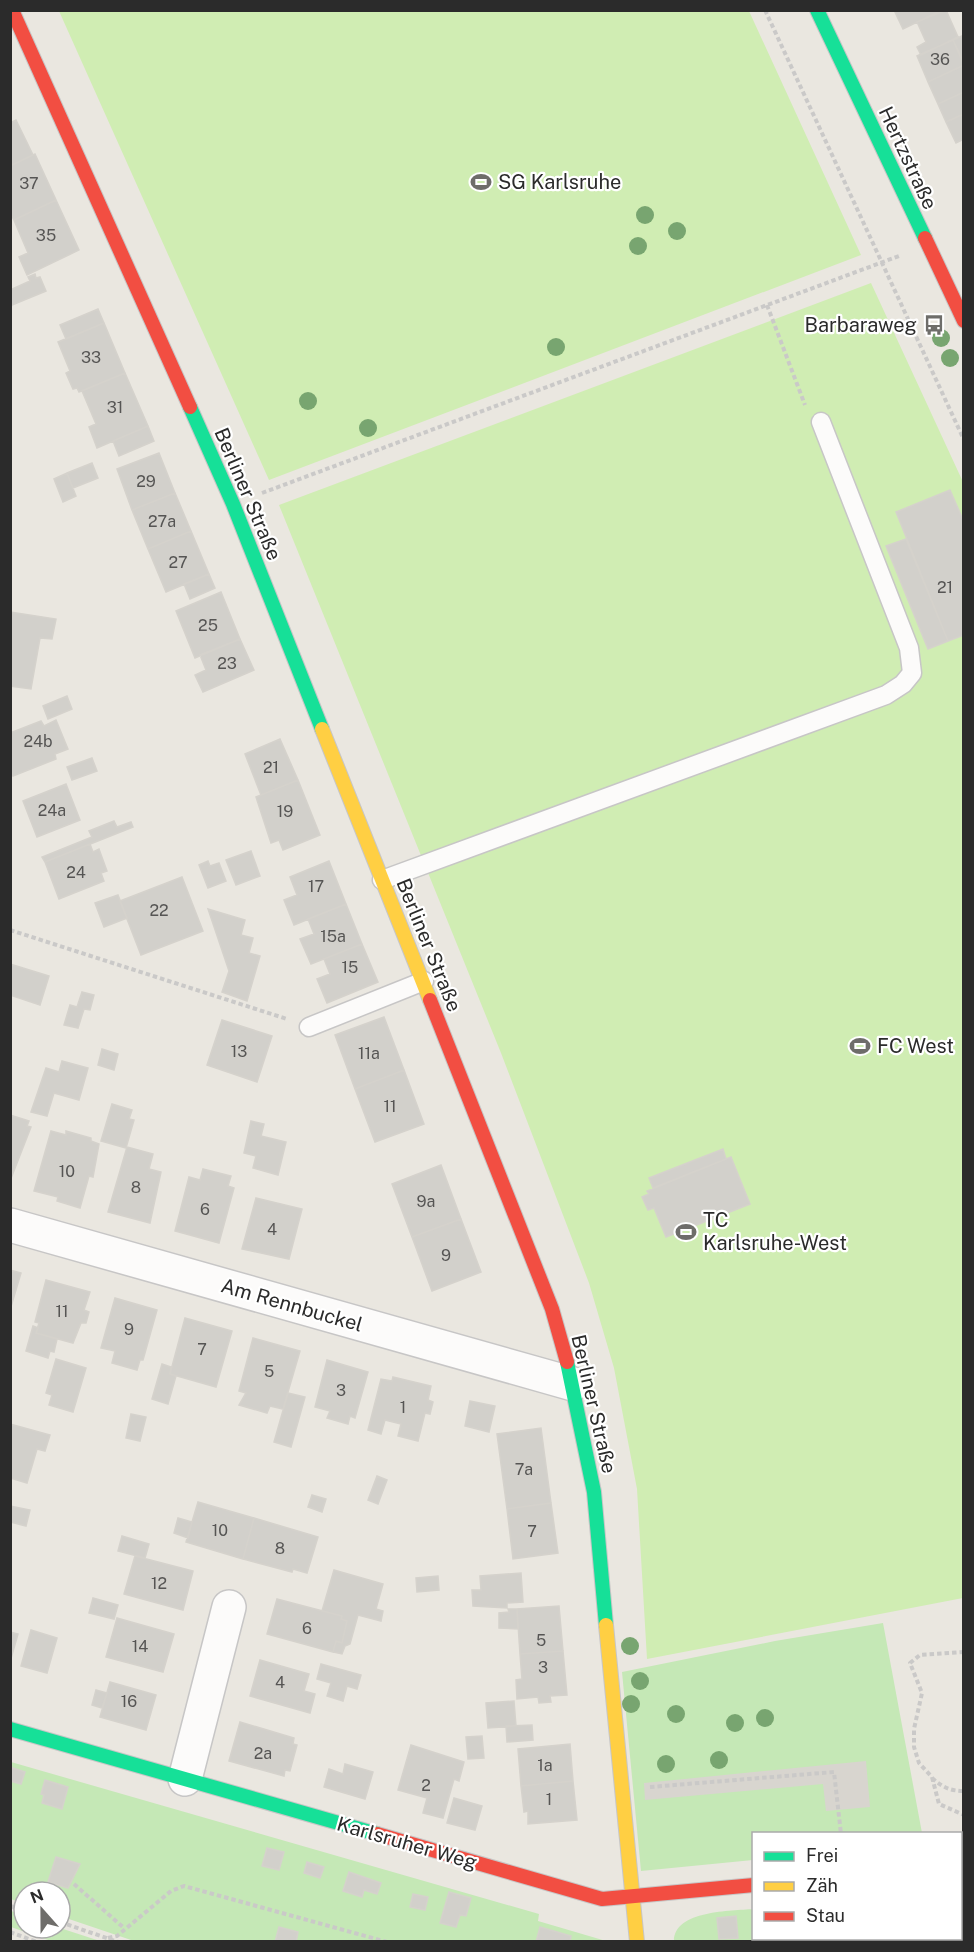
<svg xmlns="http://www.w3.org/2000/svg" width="974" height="1952" viewBox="0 0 974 1952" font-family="'Public Sans',sans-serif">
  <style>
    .green { fill: #c5e8b6 }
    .pitch { fill: #d0edb3 }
    .plaza { fill: #d8d5cf }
    .building { fill: #d2d0cb; stroke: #d5d2cc; stroke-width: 1.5 }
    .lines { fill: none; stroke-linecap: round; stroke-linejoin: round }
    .lane-casing { stroke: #c7c6c6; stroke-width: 21 }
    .street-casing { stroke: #c7c6c6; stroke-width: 36 }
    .fast-casing { stroke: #c7c6c6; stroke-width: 16 }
    .slow-casing { stroke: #c7c6c6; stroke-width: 16 }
    .jam-casing { stroke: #c7c6c6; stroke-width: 16 }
    .path { stroke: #cac9c8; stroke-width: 4; stroke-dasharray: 4.5 3; stroke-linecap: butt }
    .lane { stroke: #fcfbfa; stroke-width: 18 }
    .street { stroke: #fcfbfa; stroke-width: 33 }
    .fast { stroke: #16e098; stroke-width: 14 }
    .slow { stroke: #ffcf43; stroke-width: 14 }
    .jam { stroke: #f24e42; stroke-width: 14 }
    .tree { fill: #78a570 }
    .labels { text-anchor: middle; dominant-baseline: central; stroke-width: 4.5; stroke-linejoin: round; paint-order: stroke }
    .number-label { font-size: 16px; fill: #565554 }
    .street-label { font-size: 20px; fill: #2b2b2b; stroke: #fff }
    .poi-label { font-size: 20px; fill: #2b2b2b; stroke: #fff; text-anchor: start }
  </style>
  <rect width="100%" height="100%" fill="#eae7e0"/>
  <path class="green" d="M883,1623L922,1833L754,1834L753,1860L641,1871L622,1672L775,1641Z
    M11,1762L539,1914L538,1921L606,1941H134L60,1916V1892H24V1904L11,1899Z
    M961,1892H963V1941L674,1942C673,1910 732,1911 753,1909L754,1938H960Z
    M11,1911L24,1915V1928H60L100,1941H51L11,1927Z"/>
  <path class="pitch" d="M59,11H749L861,255L269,480Z
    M871,283L963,482V1598L647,1659L637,1489L614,1368L589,1283L501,1053L279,505Z"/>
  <path class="plaza" d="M866,1761L870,1807L826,1811L823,1784L645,1800L644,1783Z"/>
  <path class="building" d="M894,10H939L940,11L903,29Z
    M946,10L958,37L921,55L917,47L926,42L917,22Z
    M964,35V63L953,40Z
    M953,40L964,65L928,82L917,56Z
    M964,65V92L938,104L928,82Z
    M964,92V114L946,122L938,104Z
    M964,114V139L956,143L946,122Z
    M16,120L33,155L10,166V123Z
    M35,154L56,200L14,220L10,213V166Z
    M56,200L79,250L27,275L19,257L28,253L14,220Z
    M35,274L36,278L40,277L46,291L12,305L10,309V290L30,281L28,277Z
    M98,309L104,323L66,339L60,325Z
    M104,323L125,373L79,392L77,388L73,389L66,373L70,371L58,342Z
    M125,373L148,426L97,448L89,427L96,424L82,391Z
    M148,426L154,441L119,456L113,441Z
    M159,453L175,493L132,510L117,469Z
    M92,463L98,478L73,488L67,473Z
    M67,473L76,496L63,502L54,479Z
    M950,490L964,522V635L948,641L896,512Z
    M175,493L191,531L148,549L132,510Z
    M191,531L209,574L166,592L148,549Z
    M906,539L948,641L928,649L886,546Z
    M209,574L215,588L190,599L184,584Z
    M221,592L240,639L195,658L176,611Z
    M10,612L56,619L52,639L40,638L31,689L10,686Z
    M240,639L254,670L203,692L195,675L206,670L200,655Z
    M67,696L72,709L48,719L43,706Z
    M56,720L68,749L55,754L56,759L13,776L10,769V733L41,721L44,726Z
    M280,739L298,780L261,795L245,754Z
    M92,758L97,771L72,780L67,767Z
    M298,780L320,835L283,850L279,840L271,843L256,797Z
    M66,784L80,820L37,837L23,801Z
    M114,821L117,827L131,822L133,827L45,862L42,857L92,837L89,831Z
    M90,844L93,852L99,849L107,871L101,873L104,881L59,899L45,862Z
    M251,851L260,876L236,885L226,860Z
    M208,861L210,866L219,863L226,881L208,888L199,865Z
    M329,861L346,904L294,925L284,900L297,895L290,877Z
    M182,877L203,931L141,955L120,901Z
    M118,895L127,918L104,927L95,903Z
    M346,904L362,944L311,964L300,939L314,934L308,919Z
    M208,909L245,920L241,935L253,938L249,953L260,956L247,1001L222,992L229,971Z
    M362,944L378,982L327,1003L317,979L330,974L324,959Z
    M10,964L49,976L40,1005L10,995Z
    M82,992L94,995L90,1010L84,1009L78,1028L64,1025L70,1005L77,1007Z
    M384,1017L404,1070L355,1089L335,1035Z
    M222,1020L272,1036L257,1082L207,1065Z
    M102,1049L118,1054L114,1070L98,1065Z
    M62,1061L88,1068L79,1100L54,1093L47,1116L31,1112L46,1068L59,1072Z
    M404,1070L424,1124L375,1142L355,1089Z
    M112,1104L132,1110L129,1119L134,1120L126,1148L101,1141Z
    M10,1115L29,1121L27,1126L31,1127L10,1181Z
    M251,1121L264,1124L261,1136L286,1142L278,1175L253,1168L256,1156L244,1153Z
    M51,1131L66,1135V1131L91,1138V1141L99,1144L93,1177L89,1176L80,1208L57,1201L58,1197L34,1191Z
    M127,1147L153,1154L149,1169L161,1172L150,1223L108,1212Z
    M723,1149L726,1159L653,1188L649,1178Z
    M731,1157L750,1204L666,1237L654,1208L648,1210L642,1197L649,1194L647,1191Z
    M441,1165L461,1219L412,1237L392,1184Z
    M203,1169L231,1176L228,1186L234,1188L219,1243L175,1231L189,1177L200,1180Z
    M256,1198L302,1209L289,1259L242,1249Z
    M461,1219L481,1272L432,1291L412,1237Z
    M10,1270L21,1273L10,1310Z
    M46,1280L90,1292L84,1310L89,1312L86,1323H81L73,1343L36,1333L39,1323L35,1322Z
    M115,1298L157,1310L143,1360H140L137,1370L112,1363L115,1351L101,1348Z
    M185,1318L232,1331L216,1387L170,1374Z
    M33,1326L38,1328L36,1333L57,1339L54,1352L50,1351L48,1358L26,1351Z
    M253,1338L300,1351L283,1409L270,1406L267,1413L239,1405L246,1393L239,1391Z
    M56,1359L86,1368L73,1412L49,1405L52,1395L46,1393Z
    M327,1360L368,1372L355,1418L350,1416L348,1424L327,1418L330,1411L315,1407Z
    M162,1364L171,1367L170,1374L176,1376L168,1404L152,1399Z
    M393,1377L431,1386L428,1400L433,1402L430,1414L425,1413L418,1441L398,1436L401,1424L385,1420L381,1434L368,1430L381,1379L392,1381Z
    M288,1393L305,1397L291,1447L274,1442Z
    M470,1401L495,1406L489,1432L465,1426Z
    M131,1414L146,1417L140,1441L126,1438Z
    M10,1424L50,1435L45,1451L37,1449L27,1483L10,1478Z
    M541,1428L551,1503L507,1509L497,1434Z
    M377,1476L387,1480L378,1504L368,1500Z
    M312,1495L326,1499L322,1512L308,1507Z
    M198,1502L254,1518L243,1559L186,1542Z
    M551,1503L558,1553L513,1559L507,1509Z
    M10,1506L30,1510L26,1526L10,1522Z
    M178,1518L192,1522L188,1538L174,1533Z
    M254,1518L318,1537L307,1573L293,1569L292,1572L243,1559Z
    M122,1536L149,1544L145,1558L118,1551Z
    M135,1556L193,1571L183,1610L124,1594Z
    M334,1570L383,1584L376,1609L383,1611L381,1621L358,1615L350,1644L345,1646L342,1654L333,1652L336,1641L342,1643L347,1621L341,1619L342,1616L322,1611Z
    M521,1573L523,1602L507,1603V1608L473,1606L472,1590H481L480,1576Z
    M438,1576L439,1590L417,1592L416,1578Z
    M93,1598L118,1605L114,1619L89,1613Z
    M277,1599L342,1616L341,1619L347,1621L342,1643L336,1641L333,1652L267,1634Z
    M559,1606L563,1651L520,1654L517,1609Z
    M508,1609H517L518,1629L499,1628V1613L509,1612Z
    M117,1618L174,1634L163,1672L106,1657Z
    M31,1630L57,1638L47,1673L21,1666Z
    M10,1632L18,1634L10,1662Z
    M563,1651L567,1695L550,1696L551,1702L539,1703L538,1697L517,1699L516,1680L522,1679L520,1654Z
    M260,1660L309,1674L304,1691L315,1694L310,1713L250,1696Z
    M321,1664L361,1675L357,1689L347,1686L343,1701L327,1696L331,1683L317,1679Z
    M110,1682L156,1695L146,1730L100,1717Z
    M96,1690L107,1693L102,1708L92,1705Z
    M514,1701L516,1726L488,1728L486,1703Z
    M240,1722L294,1738L293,1744L297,1745L290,1771L285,1770L284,1776L229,1761Z
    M532,1725L533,1740L507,1742L506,1726Z
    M482,1736L484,1758L468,1759L466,1737Z
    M570,1744L573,1781L521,1786L518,1749Z
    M411,1745L464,1762L459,1781L454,1779L443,1818L423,1813L427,1798L398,1790Z
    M345,1764L373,1772L365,1799L324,1787L329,1769L343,1774Z
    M10,1767L25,1772L21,1784L10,1781Z
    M45,1780L68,1787L62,1809L42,1803L44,1795L41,1794Z
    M573,1781L577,1820L528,1824V1811L524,1812L521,1786Z
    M454,1798L482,1806L475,1830L447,1823Z
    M267,1848L284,1852L279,1870L262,1866Z
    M56,1857L80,1864L68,1888L48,1882Z
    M307,1862L324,1867L320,1878L304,1873Z
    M349,1872L381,1883L377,1894L364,1890L362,1897L343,1891Z
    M449,1892L471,1898L466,1916L460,1915L456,1927L440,1923Z
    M413,1894L428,1897L425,1910L410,1907Z
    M736,1916L738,1938L719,1939L717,1918Z
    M279,1927L298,1932L296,1942H275Z
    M540,1927L571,1936L570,1942H536Z"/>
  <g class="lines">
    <g class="lane-casing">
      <path id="lane" d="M382,880L886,695L903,684L912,673L909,648L821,422
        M309,1027L424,981"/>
    </g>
    <g class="street-casing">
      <path id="street" d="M10,1225L573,1384
        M185,1779L229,1607
        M960,1867L964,1866"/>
    </g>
    <g class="fast-casing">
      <path id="fast" d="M817,10L925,238
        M190,407L233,504L322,729
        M567,1362L594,1492L606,1625
        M10,1729L377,1834"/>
    </g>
    <g class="slow-casing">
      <path id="slow" d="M322,729L430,1000
        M606,1625L637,1942"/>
    </g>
    <g class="jam-casing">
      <path id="jam" d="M12,10L190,407
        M925,238L964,321
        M430,1000L552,1309L567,1362
        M377,1834L602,1899L754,1885"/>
    </g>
    <path class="path" d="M765,10L964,440
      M767,305L805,405
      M262,493L899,256
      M10,930L287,1019
      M964,1652L920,1655L910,1663L922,1693L914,1729V1747L919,1763L932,1777L939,1804L964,1815
      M932,1778C942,1787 950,1791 964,1791
      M650,1787L834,1772L841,1834
      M74,1884L124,1928
      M10,1906L24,1910
      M60,1922L118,1942
      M10,1932L37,1942
      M108,1938L117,1936L171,1891L184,1886L387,1942"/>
    <use href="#lane" class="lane"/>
    <use href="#street" class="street"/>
    <use href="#fast" class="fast"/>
    <use href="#slow" class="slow"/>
    <use href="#jam" class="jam"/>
  </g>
  <g class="tree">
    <circle cx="645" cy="215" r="9"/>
    <circle cx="677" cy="231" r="9"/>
    <circle cx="638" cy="246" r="9"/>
    <circle cx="941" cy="338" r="9"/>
    <circle cx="556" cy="347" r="9"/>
    <circle cx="950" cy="358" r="9"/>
    <circle cx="308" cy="401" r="9"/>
    <circle cx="368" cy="428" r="9"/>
    <circle cx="630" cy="1646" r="9"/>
    <circle cx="640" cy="1681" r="9"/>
    <circle cx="631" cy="1704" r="9"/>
    <circle cx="676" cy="1714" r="9"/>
    <circle cx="765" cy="1718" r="9"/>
    <circle cx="735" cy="1723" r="9"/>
    <circle cx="719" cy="1760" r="9"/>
    <circle cx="666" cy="1764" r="9"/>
  </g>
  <defs>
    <g id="stadium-bare" transform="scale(1.62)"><path d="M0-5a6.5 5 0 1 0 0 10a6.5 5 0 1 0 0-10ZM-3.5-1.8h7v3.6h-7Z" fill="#6e6d6a" stroke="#fff" stroke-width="2.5" paint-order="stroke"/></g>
    <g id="bus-bare" transform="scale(1.62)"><path d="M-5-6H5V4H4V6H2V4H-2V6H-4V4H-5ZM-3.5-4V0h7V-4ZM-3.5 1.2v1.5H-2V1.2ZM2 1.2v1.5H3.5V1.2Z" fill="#6e6d6a" stroke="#fff" stroke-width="2.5" paint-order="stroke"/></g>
  </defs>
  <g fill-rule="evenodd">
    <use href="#stadium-bare" x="481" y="182"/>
    <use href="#bus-bare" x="934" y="325"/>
    <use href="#stadium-bare" x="860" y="1046"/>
    <use href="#stadium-bare" x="686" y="1232"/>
  </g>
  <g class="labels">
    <g class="number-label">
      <text x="940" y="59">36</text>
      <text x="29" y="183">37</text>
      <text x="46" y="235">35</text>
      <text x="91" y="357">33</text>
      <text x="115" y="407">31</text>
      <text x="146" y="481">29</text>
      <text x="162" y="521">27a</text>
      <text x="178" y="562">27</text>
      <text x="945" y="587">21</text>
      <text x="208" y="625">25</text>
      <text x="227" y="663">23</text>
      <text x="38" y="741">24b</text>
      <text x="271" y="767">21</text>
      <text x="52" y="810">24a</text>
      <text x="285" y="811">19</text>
      <text x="76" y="872">24</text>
      <text x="316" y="886">17</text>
      <text x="159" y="910">22</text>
      <text x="333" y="936">15a</text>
      <text x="350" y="967">15</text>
      <text x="239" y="1051">13</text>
      <text x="369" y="1053">11a</text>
      <text x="390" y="1106">11</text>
      <text x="67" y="1171">10</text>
      <text x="136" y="1187">8</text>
      <text x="426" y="1201">9a</text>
      <text x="205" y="1209">6</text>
      <text x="272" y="1229">4</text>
      <text x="446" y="1255">9</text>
      <text x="62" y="1311">11</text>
      <text x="129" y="1329">9</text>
      <text x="202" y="1349">7</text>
      <text x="269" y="1371">5</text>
      <text x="341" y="1390">3</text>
      <text x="403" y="1407">1</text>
      <text x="524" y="1469">7a</text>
      <text x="220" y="1530">10</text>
      <text x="532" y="1531">7</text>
      <text x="280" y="1548">8</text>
      <text x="159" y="1583">12</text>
      <text x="307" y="1628">6</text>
      <text x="541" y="1640">5</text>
      <text x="140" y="1646">14</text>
      <text x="543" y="1667">3</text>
      <text x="280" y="1682">4</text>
      <text x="129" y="1701">16</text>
      <text x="263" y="1753">2a</text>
      <text x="545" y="1765">1a</text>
      <text x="426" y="1785">2</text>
      <text x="549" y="1799">1</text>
    </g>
    <g class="street-label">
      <text transform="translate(908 158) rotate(65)">Hertzstraße</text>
      <text transform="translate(248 494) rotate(67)">Berliner Straße</text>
      <text transform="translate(429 945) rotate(68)">Berliner Straße</text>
      <text transform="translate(292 1305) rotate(16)">Am Rennbuckel</text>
      <text transform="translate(594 1404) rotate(77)">Berliner Straße</text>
      <text transform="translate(407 1843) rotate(16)">Karlsruher Weg</text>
    </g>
    <g class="poi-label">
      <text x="498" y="182">SG Karlsruhe</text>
      <text x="917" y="325" text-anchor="end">Barbaraweg</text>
      <text x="877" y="1046">FC West</text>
      <text x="703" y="1220">TC<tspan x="703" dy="23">Karlsruhe-West</tspan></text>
    </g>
  </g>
  <rect width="974" height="1952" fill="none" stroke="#2b2b2b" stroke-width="24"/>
  <rect x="752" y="1832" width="210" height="108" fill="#ffffff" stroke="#aaaaaa" stroke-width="1.5"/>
  <rect x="764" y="1852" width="30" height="9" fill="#16e098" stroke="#aaaaaa" stroke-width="1.5"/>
  <text x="806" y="1862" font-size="18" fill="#2b2b2b">Frei</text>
  <rect x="764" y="1882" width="30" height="9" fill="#ffcf43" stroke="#aaaaaa" stroke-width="1.5"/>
  <text x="806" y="1892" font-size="18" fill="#2b2b2b">Zäh</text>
  <rect x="764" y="1912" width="30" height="9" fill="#f24e42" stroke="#aaaaaa" stroke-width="1.5"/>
  <text x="806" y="1922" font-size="18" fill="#2b2b2b">Stau</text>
  <g transform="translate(42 1910) rotate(339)"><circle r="28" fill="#ffffff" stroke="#aaaaaa" stroke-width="1.5"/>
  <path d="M0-4.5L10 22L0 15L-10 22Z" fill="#6e6d6a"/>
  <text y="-9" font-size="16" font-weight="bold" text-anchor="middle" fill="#2b2b2b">N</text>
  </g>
</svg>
